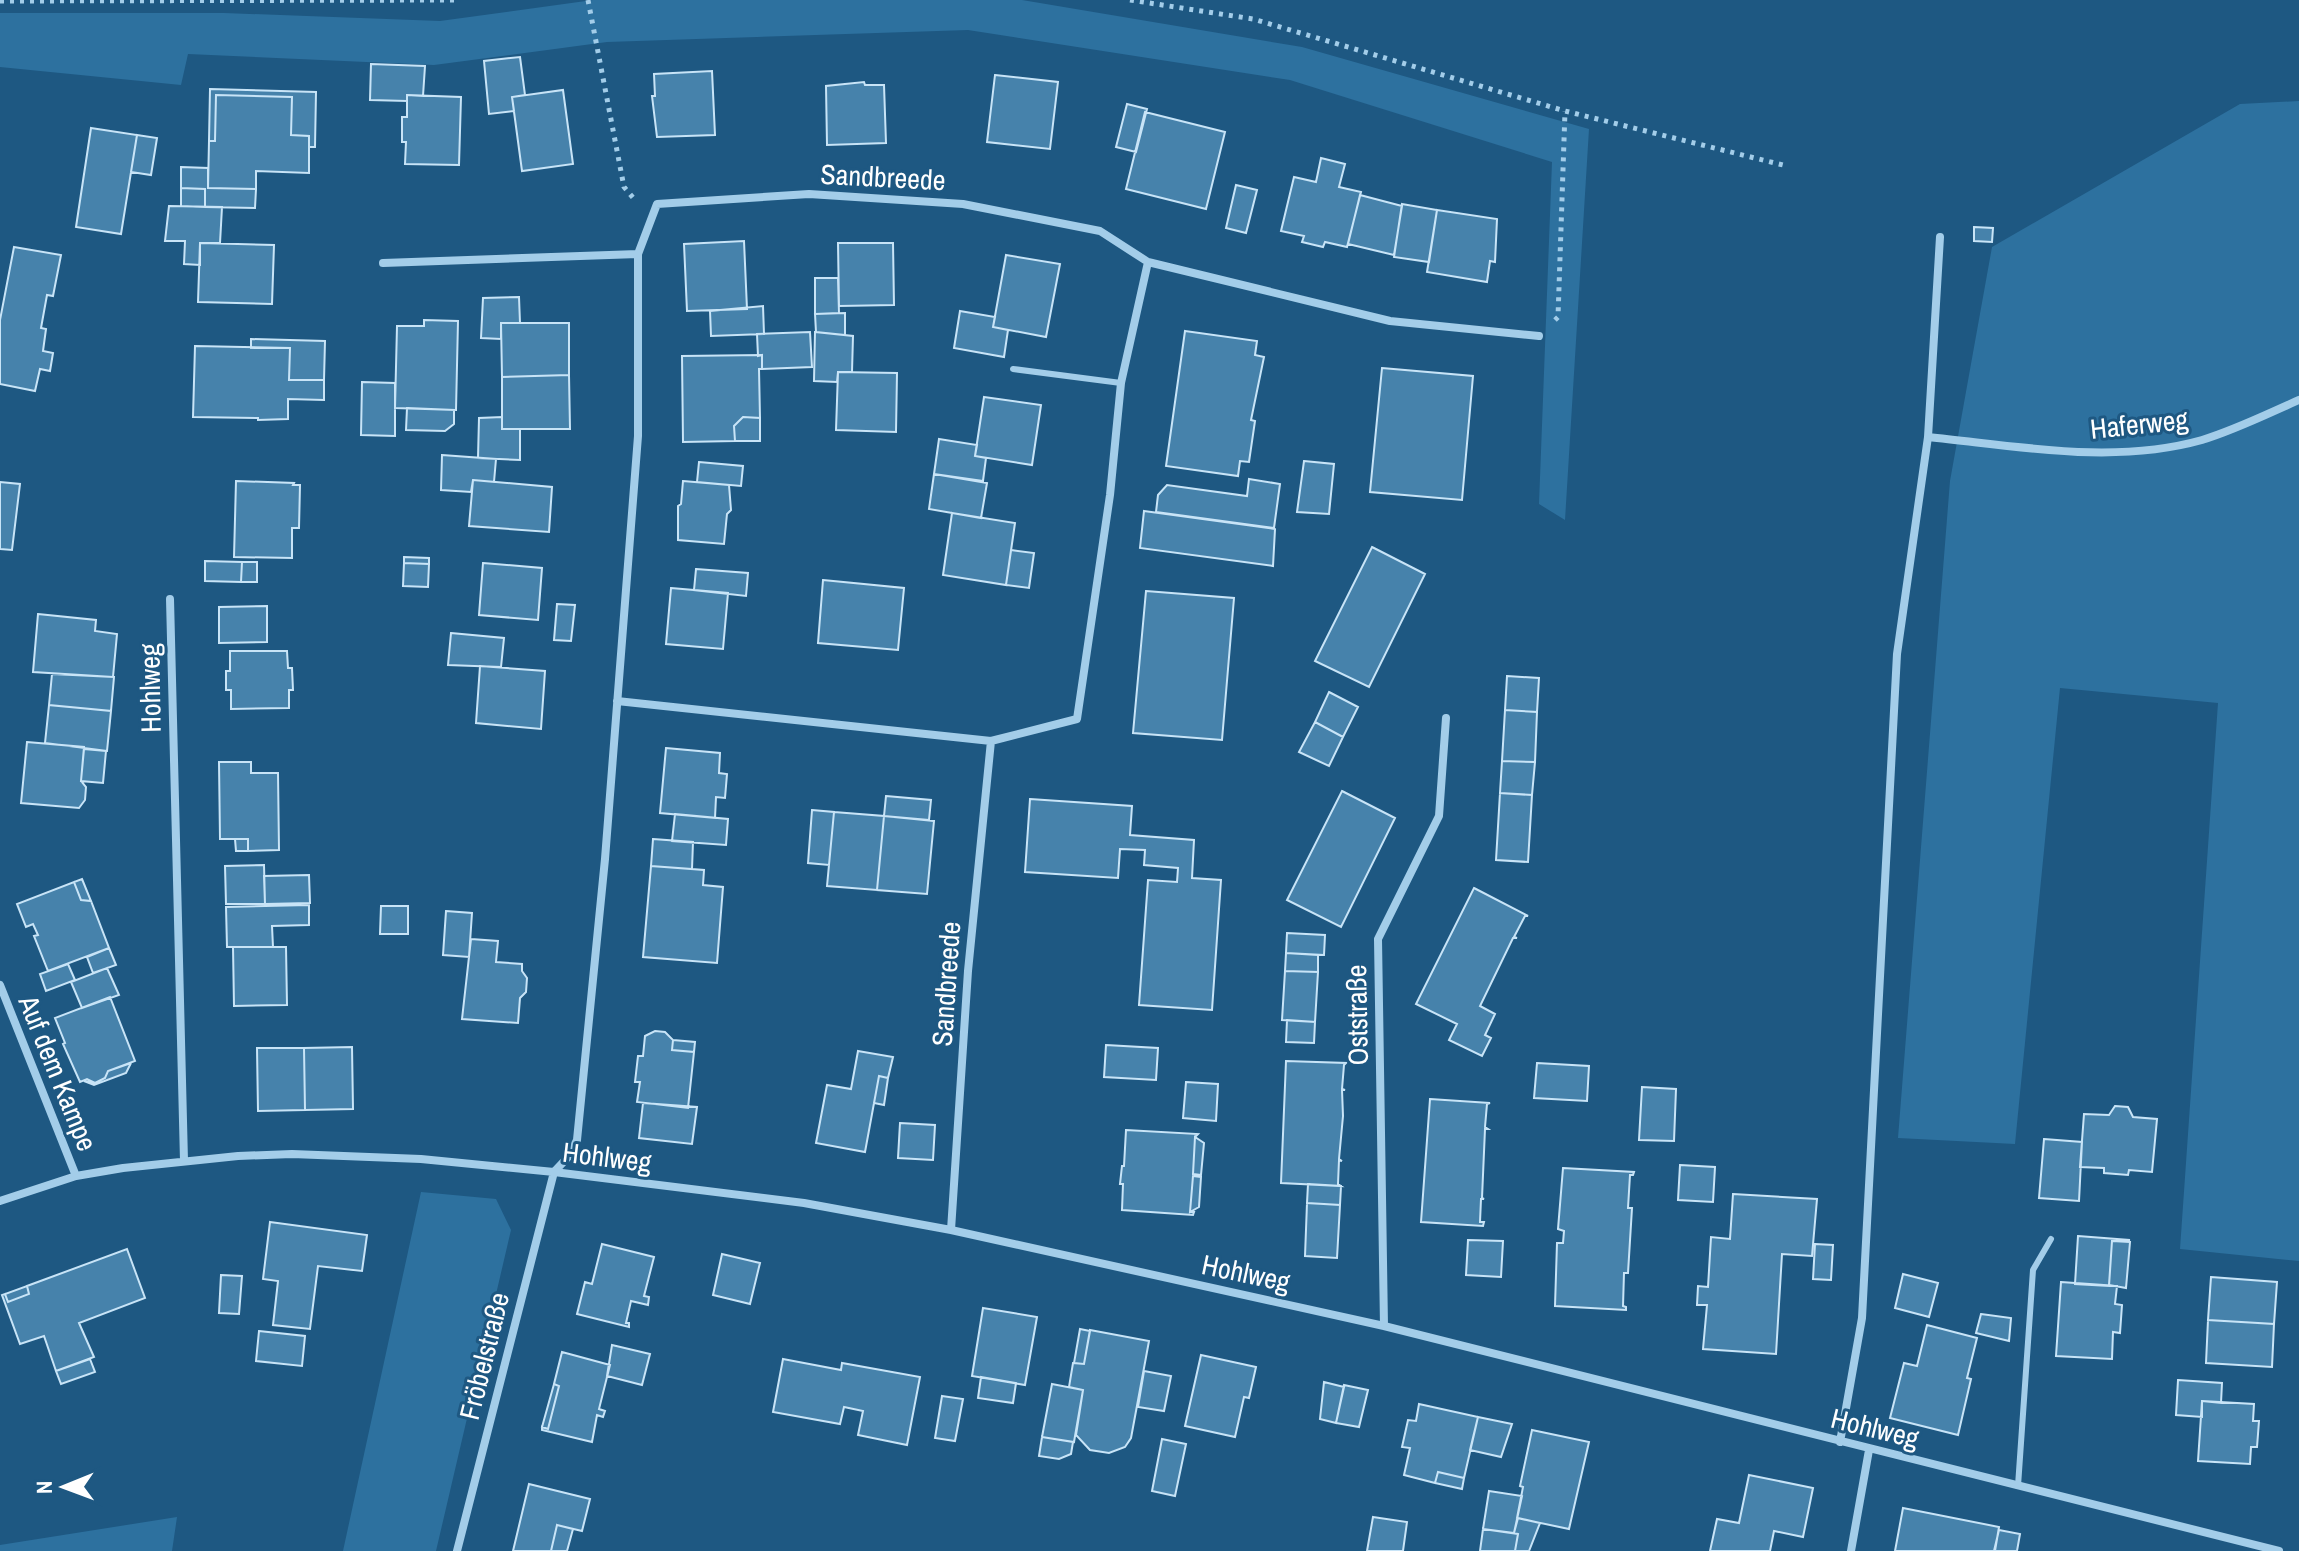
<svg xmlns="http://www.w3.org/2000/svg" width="2299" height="1551" viewBox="0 0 2299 1551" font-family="'Archivo Narrow',sans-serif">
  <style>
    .green { fill: #2d719f }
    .building { fill: #4682ab; stroke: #c8e4f7; stroke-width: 2 }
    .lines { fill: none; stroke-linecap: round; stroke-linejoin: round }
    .path { stroke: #a3cde9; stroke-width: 5; stroke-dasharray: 4 6; stroke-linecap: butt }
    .service { stroke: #a3cde9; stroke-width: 6 }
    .minor { stroke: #a3cde9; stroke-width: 8 }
    .labels { text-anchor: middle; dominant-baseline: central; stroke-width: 6; stroke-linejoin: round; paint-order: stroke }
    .street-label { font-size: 28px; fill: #fff; stroke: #1e5882 }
  </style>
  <rect width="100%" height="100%" fill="#1e5882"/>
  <path class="green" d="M593,0H1022L1302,47L1589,129L1565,520L1539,504L1552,162L1290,80L968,30L607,42L434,65L188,54L181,85L0,67V13H224L440,21Z
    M2299,101V1261L2180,1249L2218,703L2060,688L2015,1144L1898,1138L1950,481L1992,247L2240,104Z
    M421,1192L496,1199L511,1230L436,1551H343Z
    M177,1517L172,1551H0V1545Z"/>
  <path class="building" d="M520,57L525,95L512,97L514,111L489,114L484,61Z
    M371,64L425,66L423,96L407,95V101L370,100Z
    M712,71L715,135L657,137L652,96H655L654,74Z
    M995,75L1058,82L1050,149L987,142Z
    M864,82L865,85H884L886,143L827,145L826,86Z
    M210,89L316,92L315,147H309V136L291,135L292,97L216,95L215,141H209Z
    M563,90L573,164L522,171L512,97Z
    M216,95L292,97L291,135L309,136V173L256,171V189L208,188L209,141H215Z
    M407,95L461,97L459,165L405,164L406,142H402V117H407Z
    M1127,104L1147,109L1136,152L1116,147Z
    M1145,112L1225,132L1206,209L1126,189Z
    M91,128L137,135L121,234L76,227Z
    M137,135L157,138L151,175L131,172Z
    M1321,158L1345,164L1339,187L1361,192L1347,247L1325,242L1323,247L1302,242L1304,236L1281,231L1294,177L1316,182Z
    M181,167L208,168V188L256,189L255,208L205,207V189L181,188Z
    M1236,185L1257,190L1246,233L1226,228Z
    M181,188L205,189V207L181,206Z
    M1360,195L1402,206L1394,255L1348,244Z
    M1402,204L1437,210L1429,262L1394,257Z
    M169,206L222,207L220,243H200V265L184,264L185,241H165Z
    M1437,210L1497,219L1495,262L1490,261L1487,282L1427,272Z
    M1974,227L1993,228L1992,242L1974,241Z
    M744,241L747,309L687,311L684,244Z
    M200,243L274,245L272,304L198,302Z
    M838,243H893L894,305L839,306Z
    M14,247L61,255L53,296L47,295L41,328L46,329L43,351L53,353L50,371L40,369L35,391L0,384V320Z
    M1006,255L1060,264L1046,337L993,327Z
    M815,278H838L839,313L815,314Z
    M519,297L520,323H501V339L481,338L483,298Z
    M763,306L764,334L711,336L710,311Z
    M960,311L995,317L993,327L1008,330L1004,357L954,348Z
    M845,313V335L816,332L815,314Z
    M424,320L458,321L456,410L395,408L397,326H424Z
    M501,323H569V375L502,377Z
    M1185,331L1257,341L1255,355L1264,357L1251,420L1255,421L1249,462L1240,461L1238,476L1166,466Z
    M810,332L812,367L762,369V355L758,356L757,334Z
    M815,332L853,336L852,372H838L837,382L814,381Z
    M251,339L325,341L324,380H289L290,348H251Z
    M195,346L290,348L289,380H324V400L288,399V419L258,420V418L193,417Z
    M762,355V369H759L760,418L743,417L734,426L735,441L683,442L682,356Z
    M1382,368L1473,376L1462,500L1370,492Z
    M838,372L897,373L896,432L836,430Z
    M569,375L570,429H502V377Z
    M362,382L395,383V436L361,435Z
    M984,397L1041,405L1032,465L975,456Z
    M407,408L454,410V424L445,431L406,430Z
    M502,417V429H520V460L478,458L479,418Z
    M743,417L760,418V441H735L734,426Z
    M939,439L977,445L975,456L986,458L983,481L934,474Z
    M442,455L496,459L494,482L473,480L471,492L441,490Z
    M1304,461L1334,464L1329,514L1297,512Z
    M699,462L743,466L741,486L697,482Z
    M934,474L987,483L981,518L929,509Z
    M1249,479L1280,484L1274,528L1156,512L1158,495L1167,485L1247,496Z
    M473,480L552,487L549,532L469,526Z
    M236,481L294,483L293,485H300L299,528H292V558L234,557Z
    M683,481L729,485L731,510L727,514L724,544L678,540V506L681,504Z
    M0,482L20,484L12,550L0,549Z
    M1144,511L1275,529L1273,566L1140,548Z
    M952,513L1015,523L1006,585L943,575Z
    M1372,547L1425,574L1369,687L1315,661Z
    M1011,550L1034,553L1029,588L1006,585Z
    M404,557L429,558V564L404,563Z
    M205,561L242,562L241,582L205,581Z
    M242,562H257V582H241Z
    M404,563L429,564L428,587L403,586Z
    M483,563L542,568L538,620L479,615Z
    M696,569L748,573L746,596L694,590Z
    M823,580L904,588L898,650L818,643Z
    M671,588L728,593L723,649L666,644Z
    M1146,591L1234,598L1222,740L1133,733Z
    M557,604L575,605L571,641L554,640Z
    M267,606V642L219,643V607Z
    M38,614L96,620L95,631L117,634L113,677L33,672Z
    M451,633L504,638L501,667L448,665Z
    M230,651H287L288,668H292L293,690H289V708L231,709V690H226V671H230Z
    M480,666L545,671L541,729L476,723Z
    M52,674L114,677L111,711L49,705Z
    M1507,676L1539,678L1537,712L1505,710Z
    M1329,692L1358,707L1343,737L1315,722Z
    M49,705L111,711L107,751L45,743Z
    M1505,710L1537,712L1535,762L1502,761Z
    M1315,722L1343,737L1329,766L1299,752Z
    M27,742L84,747L81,781L86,787L85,800L79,808L21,803Z
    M666,748L720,753L719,773L727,774L725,798L716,797L715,818L660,813Z
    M84,749L106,751L103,783L81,781Z
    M1502,761L1535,762L1532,795L1500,793Z
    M219,762H251V773H278L279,850L248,851V839H220Z
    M1342,791L1395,818L1341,927L1287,900Z
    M1500,793L1532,795L1528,862L1496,860Z
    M886,796L931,800L929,820L884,816Z
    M1030,799L1132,806L1130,835L1194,840L1192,878L1221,880L1212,1010L1139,1005L1148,880L1177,882L1178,868L1144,865L1145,850L1120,849L1118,878L1025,872Z
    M812,810L834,812L829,865L808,863Z
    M834,812L884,816L877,890L827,886Z
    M675,814L728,819L726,845L672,841Z
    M884,816L934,821L927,894L877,890Z
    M235,839H248V851H236Z
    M653,839L693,842L692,869L651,866Z
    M264,865L265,904H226L225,866Z
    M651,866L704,870L703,885L723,887L717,963L643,957Z
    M309,875L310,903L265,904L264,876Z
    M82,879L91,901L81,900L74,882Z
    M74,882L81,900L91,901L109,948L48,971L34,936L38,935L33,924L26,927L17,904Z
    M1474,888L1528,916H1525L1514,937L1517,938H1513L1480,1006L1495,1014L1485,1035L1491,1038L1482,1056L1449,1040L1457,1024L1416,1004Z
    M309,905V925L272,926L273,947H227L226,907Z
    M381,906H408V934H380Z
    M446,911L472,913L469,957L443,955Z
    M1287,933L1325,935L1324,955L1286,953Z
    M471,939L498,941L496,962L522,964V971L527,978L526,992L520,998L518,1023L462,1019Z
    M233,947H286L287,1005L234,1006Z
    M109,948L116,965L93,973L87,957Z
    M1286,953L1318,955V972L1285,971Z
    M68,964L75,980L46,991L40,974Z
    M107,968L119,995L82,1008L71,982Z
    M1285,971L1318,972L1315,1022L1282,1020Z
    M110,997L135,1061L108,1071L105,1078L95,1083L87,1079L80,1082L63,1044L65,1043L55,1018Z
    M1287,1020L1315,1022L1314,1043L1286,1042Z
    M655,1031L665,1032L673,1040L672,1050L694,1052L688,1108L637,1102L640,1082H635L638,1056H643L645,1036Z
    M673,1040L695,1042L694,1052L672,1050Z
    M1106,1045L1158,1048L1156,1080L1104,1077Z
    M352,1047L353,1109L305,1110L304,1048Z
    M257,1048H304L305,1110L258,1111Z
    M858,1051L893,1057L888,1078L879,1076L865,1152L816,1143L827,1085L851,1089Z
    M1286,1061L1346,1063L1344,1065L1342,1089L1345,1090H1342L1343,1116L1339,1159L1342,1161L1339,1160L1338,1184L1341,1186L1281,1183Z
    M131,1063L126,1073L94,1085L84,1081L95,1083L105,1078L108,1071Z
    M1537,1063L1589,1066L1587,1101L1534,1098Z
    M879,1076L888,1078L884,1105L874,1103Z
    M1186,1082L1218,1084L1216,1121L1183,1118Z
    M1642,1087L1676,1089L1674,1141L1639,1140Z
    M1430,1099L1490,1103L1487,1104L1485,1127L1488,1129H1485L1482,1198L1484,1199H1481L1480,1222H1484L1483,1226L1421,1222Z
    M643,1103L697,1107L692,1144L639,1138Z
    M2115,1106L2128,1107L2133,1117L2157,1119L2152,1172L2129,1170L2128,1175L2104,1173V1168L2080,1167L2084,1114L2109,1115Z
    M900,1123L935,1125L933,1160L898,1158Z
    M1126,1130L1198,1134L1195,1137L1193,1174L1201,1177L1193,1176L1190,1212H1194L1193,1215L1122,1210L1123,1184H1120L1122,1166H1124Z
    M1195,1137L1204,1143L1201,1175L1193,1174Z
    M2044,1139L2082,1142L2079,1201L2039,1198Z
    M1680,1165L1715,1167L1713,1202L1678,1200Z
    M1563,1168L1634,1172L1633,1175H1630L1628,1208H1632L1628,1273H1624L1623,1306L1626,1307V1310L1555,1306L1557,1243H1563L1564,1231L1558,1229Z
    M1193,1176L1201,1177L1199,1207L1190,1212Z
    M1308,1184L1341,1186L1340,1205L1307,1203Z
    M1733,1194L1817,1199L1812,1256L1782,1254L1776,1354L1703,1349L1707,1305H1697L1698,1286L1708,1287L1711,1237L1730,1239Z
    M1307,1203L1340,1205L1337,1258L1305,1256Z
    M270,1222L367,1235L362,1271L318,1266L310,1329L273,1325L278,1281L263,1279Z
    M2078,1236L2130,1240L2112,1241L2109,1286L2075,1284Z
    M1468,1240L1503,1241L1501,1277L1466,1275Z
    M2112,1241L2130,1242L2126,1288L2109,1285Z
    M602,1244L654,1257L644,1296L649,1297L648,1305L631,1301L626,1323H629V1327L577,1314L585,1282L592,1284Z
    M1815,1244L1833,1245L1831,1280L1813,1279Z
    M127,1249L145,1298L79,1323L94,1357L56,1371L44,1336L20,1344L2,1295L5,1294L8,1302L29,1294L27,1286Z
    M722,1254L760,1263L750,1304L713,1295Z
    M1903,1274L1938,1283L1929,1317L1895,1308Z
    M221,1275L242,1276L239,1314L219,1313Z
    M2211,1277L2277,1282L2274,1324L2208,1320Z
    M2061,1282L2117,1286L2115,1304L2122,1305L2120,1333L2113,1332L2112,1359L2056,1356Z
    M27,1286L29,1294L8,1302L5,1294Z
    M983,1308L1037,1317L1025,1385L972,1376Z
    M1981,1314L2011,1318L2009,1341L1976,1333Z
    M2208,1320L2274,1324L2272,1367L2206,1363Z
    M1927,1325L1977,1338L1967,1378L1971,1379L1958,1435L1890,1418L1904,1363L1917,1366Z
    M1080,1329L1090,1331L1084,1364L1074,1363Z
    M1090,1330L1149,1341L1131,1438L1125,1447L1109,1453L1090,1450L1076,1435L1083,1390L1069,1387L1073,1363L1084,1364Z
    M259,1331L305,1336L302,1366L256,1361Z
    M612,1345L650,1354L642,1385L607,1376Z
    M562,1352L610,1365L599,1409L605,1411L603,1417L597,1415L592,1442L542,1430V1427L548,1429L559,1386L554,1384Z
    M1201,1355L1256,1367L1249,1398L1244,1397L1235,1437L1185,1426Z
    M90,1359L95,1372L61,1384L56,1371Z
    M783,1359L841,1370L842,1363L920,1377L907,1445L858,1435L863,1411L844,1407L840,1424L773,1412Z
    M1144,1371L1171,1376L1164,1411L1138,1407Z
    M981,1377L1016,1383L1013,1403L978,1398Z
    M2178,1380L2222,1383L2221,1403L2202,1401V1417L2176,1415Z
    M1324,1382L1344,1387L1336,1423L1320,1419Z
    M554,1384L559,1386L548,1429L542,1427Z
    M1052,1384L1083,1390L1074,1442L1042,1437Z
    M1344,1385L1368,1390L1359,1427L1336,1423Z
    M942,1396L963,1399L955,1441L935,1438Z
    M2202,1401L2254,1404L2253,1421H2259L2257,1447H2251L2250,1464L2198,1461Z
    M1419,1404L1478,1417L1464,1478L1438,1472L1435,1483L1404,1475L1410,1448L1402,1447L1408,1420L1416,1421Z
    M1478,1417L1512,1424L1501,1457L1470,1450Z
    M1532,1430L1589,1442L1569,1529L1517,1518L1523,1487L1520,1486Z
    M1042,1437L1073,1442L1071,1454L1059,1459L1039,1456Z
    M1162,1439L1186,1444L1175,1496L1152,1491Z
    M1438,1472L1464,1478L1462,1489L1435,1483Z
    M1749,1475L1813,1488L1803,1537L1774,1531L1770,1551H1710L1717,1519L1739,1523Z
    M529,1484L590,1499L582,1531L557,1525L551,1551H513Z
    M1489,1491L1522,1496L1514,1533L1483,1529Z
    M1903,1508L1999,1527L1995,1551H1895Z
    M1373,1517L1407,1522L1403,1551H1367Z
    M1518,1518L1540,1523L1529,1551H1515L1518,1534L1514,1533Z
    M557,1525L573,1529L567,1551H551Z
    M1483,1529L1518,1534L1515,1551H1480Z
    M1999,1530L2020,1534L2017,1551H1994Z"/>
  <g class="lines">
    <path class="path" d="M588,0L624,187L635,200
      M1130,0L1253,19L1565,111L1783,165
      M0,1L454,0
      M1555,320L1558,317L1565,111"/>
    <path class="service" d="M1013,369L1121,383
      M2018,1486L2033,1270L2051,1239"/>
    <path class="minor" d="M1148,262L1390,321L1539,336
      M383,263L638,254
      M1928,437C2018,446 2113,465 2202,440C2235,430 2267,414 2299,400
      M170,599L184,1161
      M0,985L76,1176
      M0,1201L76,1176L123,1168L238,1156L292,1154L421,1159L554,1172L804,1203L951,1230L1384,1326L2279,1551
      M951,1230L968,971L991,741
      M1384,1326L1378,939L1439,816L1446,718
      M1840,1442L1862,1318L1897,654L1928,437L1940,237
      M457,1551L554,1172L569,1156L577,1140L605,859L638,436V254L657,204L809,194L963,204L1100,231L1148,262L1121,383L1110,495L1077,719L991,741L617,701
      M1851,1551L1869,1450"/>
  </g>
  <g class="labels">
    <g class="street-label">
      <text transform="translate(883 177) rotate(3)">Sandbreede</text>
      <text transform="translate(2139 424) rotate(-6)">Haferweg</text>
      <text transform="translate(150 688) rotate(-91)">Hohlweg</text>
      <text transform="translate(946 984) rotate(-86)">Sandbreede</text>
      <text transform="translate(1357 1015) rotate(-91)">Oststraße</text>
      <text transform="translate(58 1073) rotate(68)">Auf dem Kampe</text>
      <text transform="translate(607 1157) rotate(7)">Hohlweg</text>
      <text transform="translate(1246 1273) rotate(12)">Hohlweg</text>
      <text transform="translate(484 1356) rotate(-76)">Fröbelstraße</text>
      <text transform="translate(1875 1428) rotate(14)">Hohlweg</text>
    </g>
  </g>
  <g transform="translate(64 1487) rotate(269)" stroke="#1e5882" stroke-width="6" paint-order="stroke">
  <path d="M0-6L14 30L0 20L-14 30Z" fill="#ffffff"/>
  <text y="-12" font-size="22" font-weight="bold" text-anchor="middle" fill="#ffffff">N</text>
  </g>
</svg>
